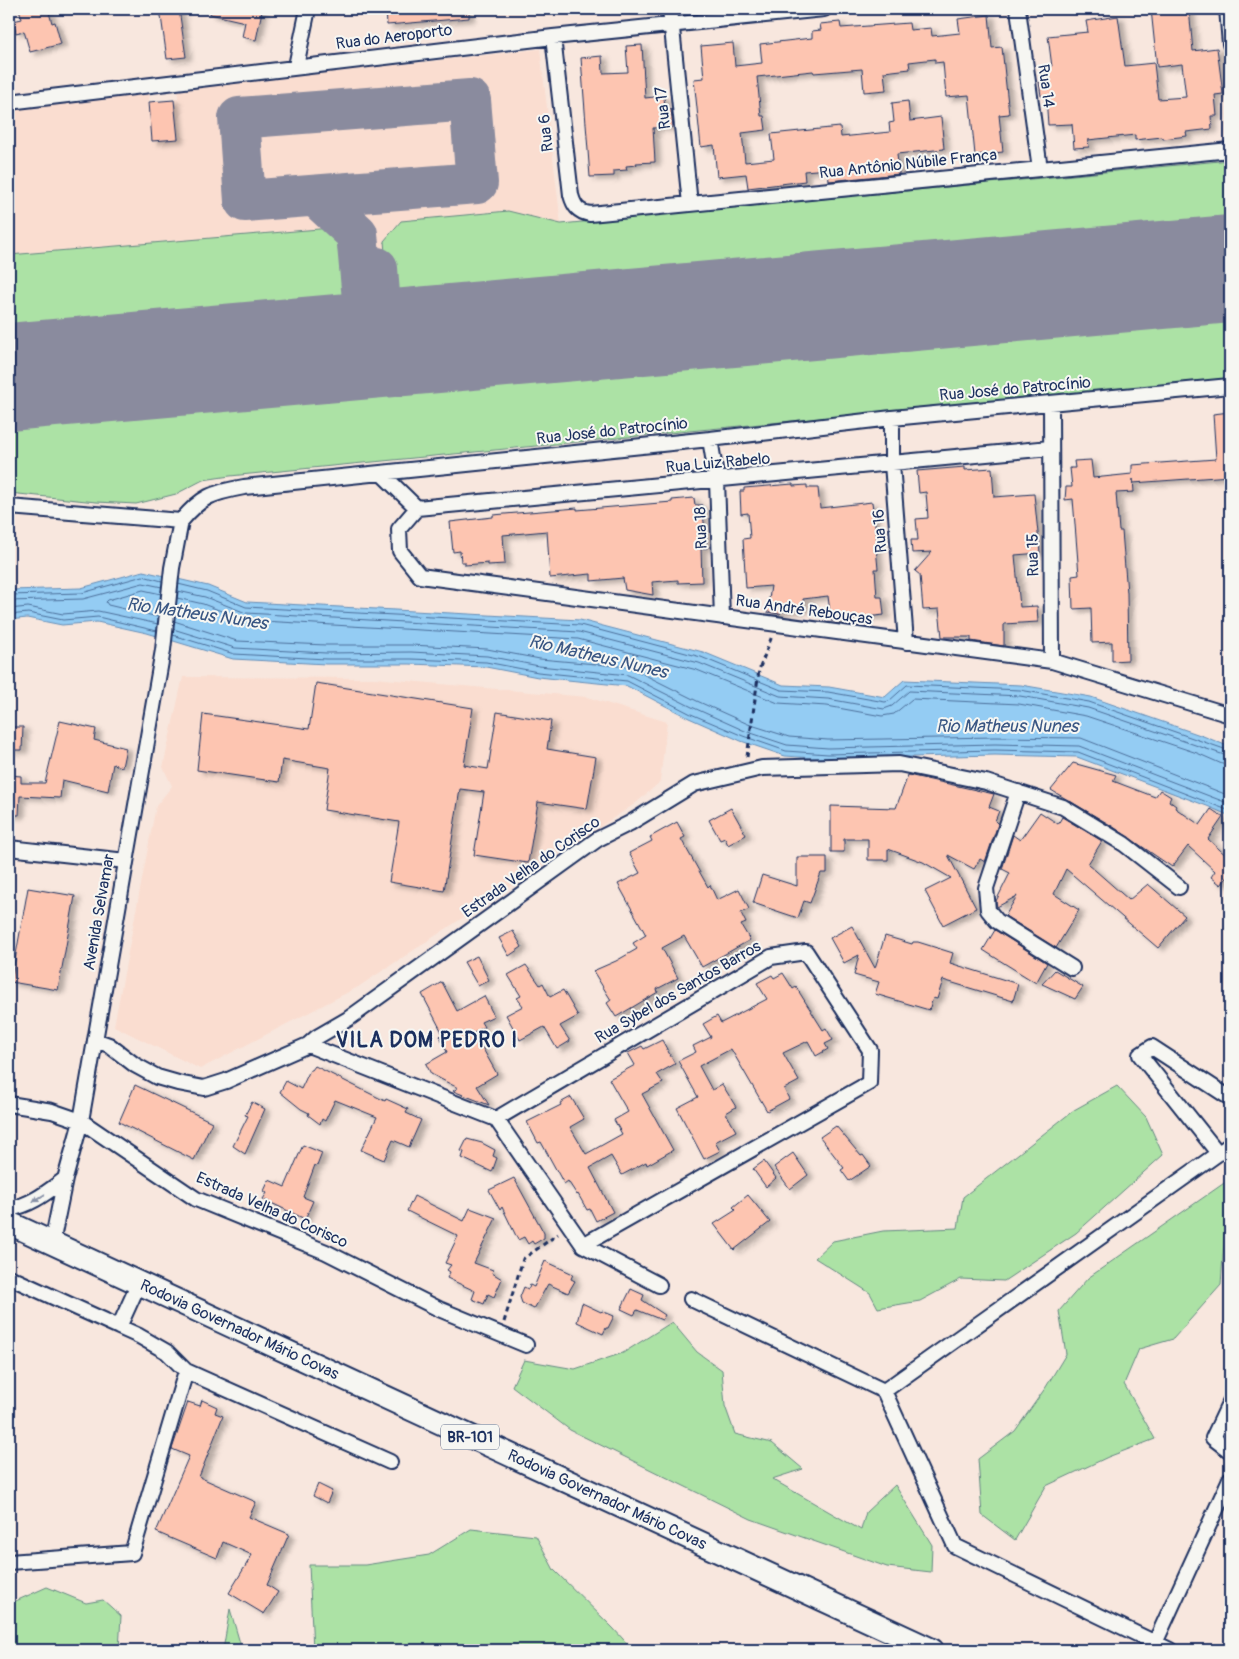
<svg xmlns="http://www.w3.org/2000/svg" width="1239" height="1659" viewBox="0 0 1239 1659" font-family="Pangolin,sans-serif">
  <style>
    .built { fill: #faddd0 }
    .green { fill: #ace2a5; stroke: #648882 }
    .water { fill: #94ccf3; stroke: #648db7 }
    .lines { fill: none; stroke-linecap: round; stroke-linejoin: round }
    .shore { stroke: #4b6e9a; stroke-width: 1 }
    .taxiway { stroke: #8a8b9e; stroke-width: 42 }
    .runway { stroke: #8a8b9e; stroke-width: 108 }
    .building { fill: #fdc5b1; stroke: #1b2f5e; filter: url(#shadow) }
    .minor-casing { stroke: #1b2f5e; stroke-width: 18 }
    .trunk-casing { stroke: #1b2f5e; stroke-width: 26 }
    .path { stroke: #1b2f5e; stroke-width: 3; stroke-dasharray: 5 4; stroke-linecap: butt }
    .minor { stroke: #f6f6f2; stroke-width: 14 }
    .trunk { stroke: #f6f6f2; stroke-width: 22 }
    .oneway { fill: #8892a8 }
    .labels { text-anchor: middle; dominant-baseline: central; stroke-width: 4; stroke-linejoin: round; paint-order: stroke }
    .shield { fill: #f6f6f2; stroke: #5d6b8a; stroke-width: 1 }
    .shield-label { font-size: 15px; font-weight: bold; fill: #1b2f5e }
    .street-label { font-size: 16px; fill: #1b2f5e; stroke: #f6f6f2 }
    .water-label { font-size: 18px; font-style: italic; fill: #395683; stroke: #f6f6f2 }
    .district-label { font-size: 21px; font-weight: bold; letter-spacing: 1px; fill: #1b2f5e; stroke: #f6f6f2 }
  </style>
  <defs>
    <filter id="shadow"><feDropShadow dx="5.5" dy="3" stdDeviation="2.5" flood-color="#0004"/></filter>
  </defs>
  <rect width="100%" height="100%" fill="#f8e7de"/>
  <filter id="ink" filterUnits="userSpaceOnUse"><feTurbulence type="fractalNoise" baseFrequency=".02" numOctaves="2"/><feDisplacementMap in="SourceGraphic" scale="10" xChannelSelector="R" yChannelSelector="G"/><feConvolveMatrix kernelMatrix="1 2 1 2 8 2 1 2 1" color-interpolation-filters="sRGB"/></filter>
  <g filter="url(#ink)">
    <path class="built" d="M540,49L561,224L1230,160V378L230,476L203,480L176,494L136,504L96,502L9,493V107L150,92L149,102L174,100L178,98V89Z
      M183,677L374,678L587,697L667,722L660,782L636,803L358,987L200,1069L114,1026L156,806L172,786L163,767Z"/>
    <path class="green" d="M1230,160V243L406,316L389,299L384,241L401,221L508,211L561,224Z
      M331,228L349,242L353,306L336,321L9,349V255Z
      M1230,296V378L230,476L203,480L176,494L136,504L96,502L9,493V404Z
      M1117,1086L1146,1117L1163,1155L1076,1233L1004,1281L961,1279L920,1301L878,1308L870,1293L815,1258L833,1241L883,1231L958,1228L963,1197L1074,1110Z
      M1230,1179V1207L1226,1213L1221,1285L1173,1339L1139,1349L1124,1384L1155,1439L1108,1457L1046,1486L1015,1540L982,1515L978,1459L1015,1431L1046,1387L1066,1354L1059,1311L1088,1278Z
      M672,1322L697,1352L722,1370L725,1406L735,1434L772,1443L803,1469L772,1479L861,1530L866,1512L895,1485L932,1545L931,1572L887,1567L751,1519L570,1430L512,1386L524,1360L575,1369L623,1353Z
      M471,1529L536,1536L554,1570L613,1628L633,1650H313L309,1565H365L429,1555Z
      M47,1587L86,1603L103,1600L121,1616L119,1650H9V1604Z
      M230,1609L242,1650H223Z"/>
    <path class="water" d="M143,571L208,586L247,602L580,620L703,652L783,685L829,687L885,697L904,680L1021,685L1091,697L1203,736L1230,747V816L1207,806L1077,757L995,755L828,759L785,756L741,741L689,718L627,686L538,677L486,667L410,664H326L233,659L147,633L97,622L62,625L27,618L9,620V590L81,588Z"/>
    <g class="lines">
      <path class="shore" d="M178,584L207,591L246,607L580,625L701,657L781,690L828,692L885,702L889,701L907,685L1020,690L1089,702L1230,751
        M178,591L205,597L246,613L579,632L699,663L780,696L828,699L884,709L892,706L909,691L1020,696L1088,708L1230,757
        M9,595L82,593L143,576L162,581
        M177,598L203,604L245,620L578,639L697,670L778,703L827,706L882,716L894,714L912,699L1019,704L1086,716L1197,753L1222,764L1230,765
        M9,601L83,599L143,583L162,587
        M9,609L28,607L63,614L98,611L158,624
        M9,615L28,613L63,620L98,617L157,631
        M158,617L108,605L106,602L108,600L143,590L161,594
        M174,621L237,641L326,645H411L487,649L540,659L629,667L697,701L748,724L789,737L828,740L995,737L1081,738L1230,796
        M173,629L235,648L326,653L411,652L487,656L539,666L628,675L694,708L745,731L787,745L828,748L995,744L1079,746L1230,804
        M173,635L234,654L326,659H411L486,662L538,672L627,681L691,714L743,736L786,751L828,754L995,750L1078,752L1230,811"/>
      <path class="taxiway" d="M470,100L477,183L245,201L239,118Z
        M316,196L357,234L364,310L332,348
        M377,268L380,307L405,342"/>
      <path class="runway" d="M9,377L1230,269"/>
    </g>
    <path class="building" d="M19,9H48L52,23L55,22L61,44L30,52L24,31L16,33L13,21L22,19Z
      M160,9H179L186,57L167,59Z
      M211,9H251L262,11L256,40L242,37L245,22L210,14Z
      M386,9H469V18L387,25Z
      M1151,9H1189L1193,51L1217,48L1223,94L1215,95L1217,116H1211L1212,129L1186,132L1187,136L1163,139L1162,137L1135,140V135L1088,140L1089,147L1074,148L1072,124L1048,125L1046,96H1041L1039,82L1043,81L1041,68L1052,67L1048,36L1088,32L1086,21L1118,16L1125,66L1154,63L1158,99L1186,97L1182,64L1157,67Z
      M989,15L992,48L1002,47L1009,114L999,115L1003,152L975,155L969,95L946,97L943,62L935,63V59L909,62L910,69L884,72L886,90L864,92L862,69L814,73L813,71L757,77L761,116H764L766,130L742,133L745,162L774,159L771,134L840,127L841,137L890,132L889,123L894,122L892,103L908,101L910,121L941,117L944,149L897,154L899,174L829,181L828,169L804,171L805,181L748,188L746,174L717,177L714,145L701,147L694,79L704,78L701,46L733,43L735,66L762,63L760,44L812,38V31L821,30L820,24L840,22L841,28L909,23L910,30L931,28L932,36L960,33L958,19Z
      M642,45L645,98L664,96L665,109H671L673,127L653,128L655,162L636,163L637,165L626,166L627,170L614,171V176L590,177L581,58L602,56L603,73L628,72L626,46Z
      M174,100L178,139L152,141L149,102Z
      M1230,412V476L1133,483V479L1134,492L1116,493L1119,531H1122L1127,593L1128,660L1112,661V642L1092,643L1091,608L1073,609L1072,576L1079,575L1073,499L1065,500L1066,487H1072L1070,468H1075L1074,461L1091,460L1093,478L1132,474V465L1216,459L1213,414Z
      M965,467V470L992,468L994,497L1034,494L1040,553L1015,555L1020,607L1037,606L1038,622L1004,624V646L971,641V637H942L939,609L923,610L920,575L915,571L932,552L912,553L911,540H918L916,519L928,518L926,492L919,493L917,471Z
      M793,484V486L807,485V488H818L820,508L872,502L878,547L876,548L878,569H875L877,597H882L884,615L831,621L828,596L803,599L804,610L781,611L780,614L767,612L771,586L746,588L743,539L750,538L748,513L741,514L740,491H744V488Z
      M694,498L695,505H702L707,548H701L702,582L678,583V580L652,582L653,595L625,590L623,578L591,581V574L550,578L547,531L503,535L505,564L488,565V563L465,565V562H461L460,551L453,552L450,522L493,517V515L577,508V510L672,502V500Z
      M316,683L473,708L464,765L488,769L497,712L551,721L547,749L596,757L587,809L538,802L528,863L474,855L484,792L460,789L444,891L389,882L399,822L324,810L330,768L282,760L279,782L197,770L203,714L309,729Z
      M60,721L96,729L94,740L126,748L122,767L113,764L108,791L62,780L60,798L20,796L19,815H9V775L21,776V783H45Z
      M9,727H23L22,750H9Z
      M1073,763L1116,775L1113,781L1155,797L1160,790L1171,797L1169,801L1176,806L1175,808L1200,825L1211,809L1223,817L1208,839L1230,859V874L1221,885L1211,877L1215,871L1188,846L1172,867L1112,826L1051,790Z
      M908,775L994,794L989,807L999,811L995,821L998,824L985,862L980,859L974,869L948,855L976,908L943,925L925,891L951,878L923,862L888,849V860H868V839H844V852H831V806L896,808Z
      M731,808L746,835L728,845L725,838L720,840L709,820Z
      M1040,812L1058,824L1062,817L1102,841L1088,864L1129,900L1148,884L1185,916L1158,948L1066,869L1054,894L1079,910L1056,948L1005,916L1017,896L997,907L996,901L1010,873L1002,869L1013,835L1020,840Z
      M677,822L685,837L681,839L708,887L710,885L717,900L739,889L749,909L741,913L746,923L741,925L750,940L702,967L684,936L662,948L678,978L657,989L658,992L616,1017L607,1003L611,1000L593,971L616,961L637,949L633,943L646,935L618,884L640,873L629,853L652,841L650,837Z
      M797,857H827V873H821L810,903L804,901L798,918L753,903L762,875L797,886Z
      M28,888L75,896L58,990L11,982Z
      M852,926L875,968L885,936L912,944L913,942H918L953,953L950,963L1018,984L1013,1001L943,980L937,999L933,998L929,1010L875,994L879,982L854,975L859,955L844,963L830,938Z
      M995,930L1047,963L1036,983L983,950Z
      M513,931L522,947L509,956L499,938Z
      M477,956L489,980L478,986L464,962Z
      M526,965L540,985L543,983L550,997L563,990L578,1016L560,1026L570,1041L557,1049L544,1027L520,1040L506,1015L523,1006L517,998L521,996L508,975Z
      M1055,970L1083,987L1075,999L1042,984Z
      M783,973L793,989L796,987L823,1030L826,1028L833,1040L825,1044L828,1049L816,1056L808,1041L783,1053L799,1081L784,1089L789,1099L767,1111L731,1049L699,1066L712,1090L722,1084L736,1107L726,1113L736,1131L715,1142L720,1151L704,1159L677,1108L698,1097L678,1061L696,1052L693,1046L711,1037L703,1024L717,1016L721,1023L767,999L757,983L772,975L774,978Z
      M442,982L457,1011L484,996L494,1016L481,1022L484,1027L474,1033L497,1074L477,1086L489,1105L453,1091L458,1088L431,1074L426,1064L447,1052L440,1036L443,1034L422,994Z
      M662,1040L675,1064L657,1074L663,1083L642,1094L673,1150L647,1165L646,1162L622,1175L611,1156L590,1168L613,1212L596,1221L590,1209L587,1210L578,1194L577,1195L568,1181L564,1184L541,1142L538,1143L527,1122L561,1105L560,1103L571,1097L584,1119L570,1127L586,1154L622,1134L614,1120L628,1112L609,1079L635,1065L628,1053L642,1046L644,1049Z
      M315,1066L385,1101L386,1099L408,1109L406,1113L421,1120L409,1147L393,1140L384,1160L361,1150L377,1117L335,1100L325,1121L322,1119L320,1124L308,1115L309,1113L301,1109L280,1092L286,1081L301,1089L310,1070H312Z
      M135,1085L212,1122L194,1160L119,1122Z
      M252,1102L265,1109L245,1154L233,1146L248,1116L245,1115Z
      M836,1126L861,1156L863,1155L871,1166L849,1181L841,1170L844,1168L820,1137Z
      M467,1139L482,1143L495,1150L493,1156L497,1158L492,1172L462,1158L464,1152L461,1151Z
      M303,1145L322,1153L317,1166L315,1165L303,1197L313,1201L305,1219L263,1199L267,1193L264,1191L269,1180L285,1187Z
      M793,1153L808,1175L790,1189L774,1167Z
      M764,1161L776,1178L766,1187L753,1169Z
      M514,1178L544,1233V1238L534,1244L532,1241L528,1244L524,1237L518,1240L502,1207L500,1210L489,1190Z
      M748,1195L770,1222L734,1250L714,1224L736,1210L733,1207Z
      M414,1196L464,1221L470,1208L496,1218L474,1263L493,1270L492,1273L502,1279L494,1297L488,1294L484,1304L472,1299L475,1291L447,1278L450,1272L447,1270L451,1265L445,1263L458,1236L407,1211Z
      M545,1261L573,1274L571,1279L575,1281L568,1293L548,1284L534,1309L522,1303L520,1297L524,1287L528,1289L530,1285L534,1287Z
      M631,1289L644,1295L642,1300L665,1315L662,1320L637,1310L634,1315L621,1309Z
      M582,1303L601,1312L602,1311L614,1316L608,1328H606L603,1334L577,1322Z
      M202,1400L217,1407L215,1413L223,1416L199,1477L256,1502L249,1517L289,1534L267,1585L278,1592L264,1614L229,1593L252,1555L223,1542L217,1558L156,1532L189,1456L172,1449L188,1402L200,1406Z
      M318,1484L332,1491L327,1503L313,1496Z"/>
    <g class="lines">
      <g class="minor-casing">
        <path id="minor" d="M670,9L690,204
          M1018,9L1040,169
          M1227,9L1230,44
          M553,37L571,195C574,206 578,212 590,214L1230,150
          M296,66L308,9
          M9,102L553,37L824,9
          M1051,403L1052,661
          M892,418V464L906,642
          M710,439L717,481L722,617
          M1050,448L417,508L399,529L400,551L420,576L1052,661L1230,715
          M381,473L417,508
          M9,507L181,521C202,496 212,493 244,487L710,439L892,418L1230,386
          M1018,792L986,888L988,910L997,921L1072,968
          M9,848L126,861
          M95,1040L109,1045L135,1065L157,1077L178,1083L204,1088L226,1081L308,1045L317,1037L348,1019L598,839L630,823L694,784L762,768L899,764L986,782L1063,807L1124,844L1179,887
          M308,1045L496,1119L583,1245L659,1285
          M9,1104L52,1111L81,1121L196,1199L326,1252L439,1309L526,1345
          M496,1119L771,957L806,952L870,1050L869,1083L583,1245
          M1218,1153L1140,1055L1152,1047L1230,1098
          M9,1209C32,1205 47,1192 65,1179
          M52,1243L65,1179L81,1121L163,650L172,568L181,521
          M9,1277L119,1327L139,1283
          M691,1299L884,1391L955,1546L1170,1650
          M119,1327L139,1336L167,1352L186,1371L390,1462
          M884,1391L1230,1145
          M1230,1402L1213,1438L1230,1451
          M9,1562L132,1553L186,1371
          M1155,1643L1230,1479"/>
      </g>
      <g class="trunk-casing">
        <g id="trunk">
          <path id="s1" d="M9,1223L932,1650"/>
        </g>
      </g>
      <path class="path" d="M747,757L759,670L772,636
        M504,1322L523,1259L558,1234"/>
      <use href="#minor" class="minor"/>
      <use href="#trunk" class="trunk"/>
    </g>
    <defs><path id="oneway-solid" d="M-6-.8H1V-3.2L6.5 0L1 3.2V.8H-6Z" transform="scale(1.25)"/></defs>
    <use class="oneway" href="#oneway-solid" transform="translate(39 1198) rotate(148)"/>
  </g>
  <g class="labels">
    <rect class="shield" x="441" y="1424.5" width="58" height="25" rx="4"/>
    <g class="shield-label">
      <text x="470" y="1437">BR-101</text>
    </g>
    <g class="street-label">
      <text transform="translate(394 37) rotate(-7)">Rua do Aeroporto</text>
      <text transform="translate(1046 86) rotate(82)">Rua 14</text>
      <text transform="translate(663 108) rotate(-96)">Rua 17</text>
      <text transform="translate(546 133) rotate(-96)">Rua 6</text>
      <text transform="translate(908 164) rotate(-6)">Rua Antônio Núbile França</text>
      <text transform="translate(1015 389) rotate(-5)">Rua José do Patrocínio</text>
      <text transform="translate(612 431) rotate(-6)">Rua José do Patrocínio</text>
      <text transform="translate(718 463) rotate(-5)">Rua Luiz Rabelo</text>
      <text transform="translate(701 528) rotate(-92)">Rua 18</text>
      <text transform="translate(880 531) rotate(-94)">Rua 16</text>
      <text transform="translate(1033 555) rotate(-91)">Rua 15</text>
      <text transform="translate(804 610) rotate(8)">Rua André Rebouças</text>
      <text transform="translate(531 867) rotate(-35)">Estrada Velha do Corisco</text>
      <text transform="translate(99 912) rotate(-80)">Avenida Selvamar</text>
      <text transform="translate(678 992) rotate(-30)">Rua Sybel dos Santos Barros</text>
      <text transform="translate(272 1210) rotate(24)">Estrada Velha do Corisco</text>
      <text stroke="none"><textPath href="#s1" startOffset="254">Rodovia Governador Mário Covas</textPath></text>
      <text stroke="none"><textPath href="#s1" startOffset="659">Rodovia Governador Mário Covas</textPath></text>
    </g>
    <g class="water-label">
      <text transform="translate(197 614) rotate(8)">Rio Matheus Nunes</text>
      <text transform="translate(598 657) rotate(13)">Rio Matheus Nunes</text>
      <text x="1007" y="726">Rio Matheus Nunes</text>
    </g>
    <g class="district-label">
      <text x="427" y="1040">VILA DOM PEDRO I</text>
    </g>
  </g>
  <rect width="1239" height="1659" fill="none" stroke="#f6f6f2" stroke-width="30"/>
  <rect x="15" y="15" width="1209" height="1629" fill="none" stroke="#1b2f5e" stroke-width="2" filter="url(#ink)"/>
</svg>
